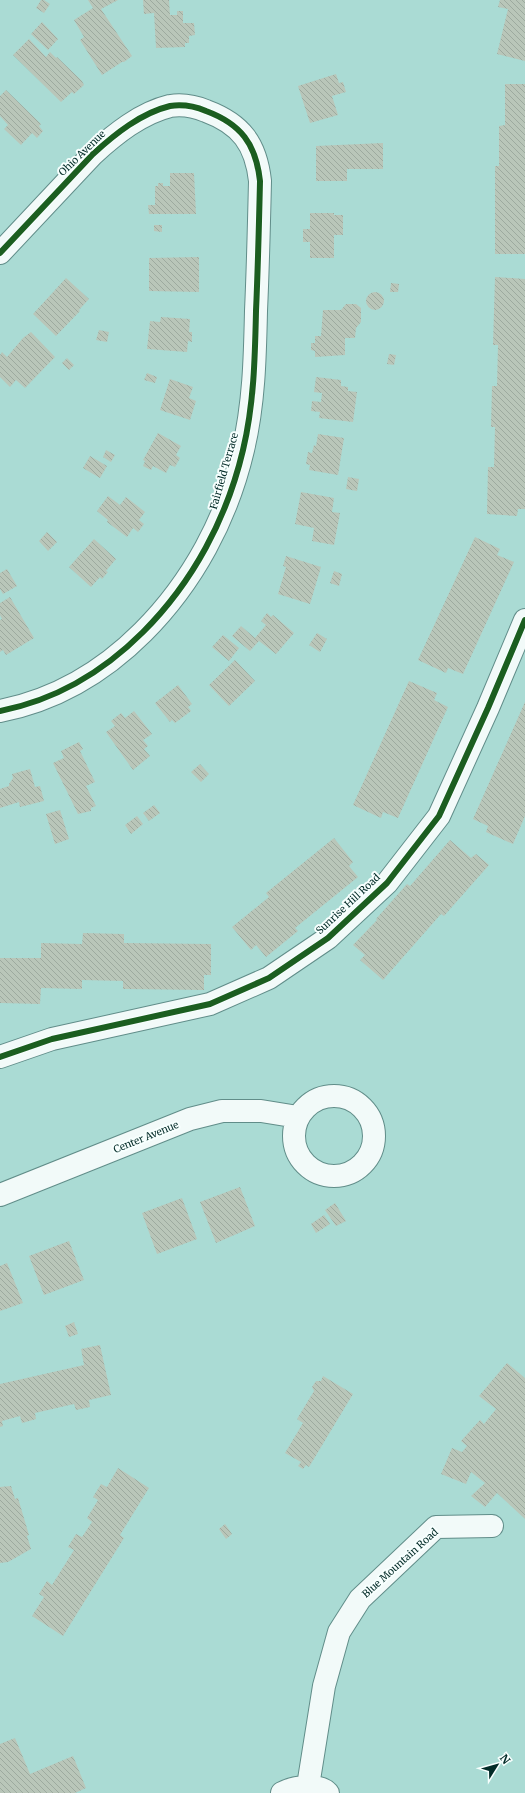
<svg xmlns="http://www.w3.org/2000/svg" width="525" height="1793" viewBox="0 0 525 1793" font-family="Merriweather,serif">
  <style>
    .building { fill: url(#building-back-hatch) }
    .lines { fill: none; stroke-linecap: round; stroke-linejoin: round }
    .minor-casing { stroke: #618d89; stroke-width: 24 }
    .minor { stroke: #f2faf9; stroke-width: 22 }
    .cycleway-casing { stroke: #f7fffe; stroke-width: 8 }
    .cycleway { stroke: #1b5e20; stroke-width: 6 }
    .labels { text-anchor: middle; dominant-baseline: central; stroke-width: 4; stroke-linejoin: round; paint-order: stroke }
    .street-label { font-size: 10px; fill: #022b27; stroke: #f7fffe }
  </style>
  <defs>
    <pattern id="building-back-hatch" width="6" height="6" patternUnits="userSpaceOnUse"><rect width="6" height="6" fill="#b9c6b9"/><path d="M-1 5l2 2M0 0l6 6M5-1l2 2" fill="none" stroke="#9daa9f"/></pattern>
  </defs>
  <rect width="100%" height="100%" fill="#aadbd4"/>
  <path class="building" d="M41,0H44L50,4L44,13L36,8Z
    M88,0H118L101,9L132,56L124,62H122L102,75L80,40L84,37L74,20L93,8Z
    M143,0H169L170,15H177V11H183V23H194L195,35L189,36V43H185V47L156,48L154,13L144,14Z
    M500,0H525V61L497,54L508,9L498,7Z
    M42,22L58,39L48,50L31,34Z
    M29,39L46,57L50,52L56,58L57,57L82,81L84,85L74,94L72,92L61,102L13,55Z
    M336,74L339,83L343,82L346,92L332,96L338,115L310,123L298,86Z
    M505,84H525V254H495V166H499V126L505,125Z
    M6,90L41,124L39,126L43,131L37,138L32,133L21,145L4,129L8,125L0,116V96Z
    M383,143V169H347V181H316V146Z
    M170,173H194L196,214H149L148,205H155V186H158V183H163V186H170Z
    M310,213H334V215H343V235H334V258H310V242H303V229H310Z
    M154,225H162V232L154,231Z
    M199,257V292L149,291V258Z
    M495,277L525,279V509H518L517,516L487,514L488,467H494L495,427H491L492,386H497L498,345H493Z
    M66,278L89,299L79,310L80,311L56,336L33,314Z
    M391,283L399,284L398,292H390Z
    M366 301a9 9 0 1 1 18 0a9 9 0 1 1-18 0Z
    M346,304H356L361,308V322L356,328L355,338H345V355L315,357V351L311,350V343H315V336H321L323,310H341Z
    M161,317L190,319L189,332H192V342L188,341L187,352L147,349L150,321L160,322Z
    M99,330L109,332L107,342L96,340Z
    M31,332L55,357L25,388L16,380L10,387L0,377V355L2,352L7,357L23,338Z
    M389,354L396,355L394,365L387,364Z
    M67,358L74,365L69,370L62,363Z
    M147,373L157,377L155,383L144,380Z
    M316,377L341,380V386L348,387V391L357,392L353,422L319,418L320,412L311,411L312,401L321,402L322,393L314,392Z
    M170,379L193,387L189,398L196,401L190,420L160,410Z
    M158,433L181,446L176,455L180,458L175,467L170,465L166,473L153,466L151,470L143,466L145,461L143,460Z
    M318,434L344,438L338,475L309,470L310,465L306,464L308,452L312,453L314,445L316,446Z
    M106,450L115,455L111,462L103,457Z
    M90,456L107,466L100,478L83,468Z
    M348,477L359,479L357,491L346,489Z
    M301,492L334,498L332,512L340,513L334,545L312,541L314,528L295,524Z
    M108,496L120,505L126,497L145,512L139,520L144,524L138,532L133,528L127,537L107,522L108,520L97,511Z
    M47,532L57,542L48,551L39,541Z
    M475,537L500,549L497,555L514,562L463,674L448,668L446,673L418,660Z
    M94,539L116,559L106,571L108,572L102,579L100,577L91,587L69,567Z
    M286,556L321,567L310,604L278,594L286,567L283,566Z
    M7,569L17,586L3,594L0,589V573Z
    M334,571L342,574L339,586L330,583Z
    M10,597L34,638L6,655L3,650L0,652V620L2,619L0,615V603Z
    M267,613L271,617L273,615L294,633L276,654L259,641L250,651L232,636L241,626L255,638L266,625L261,621Z
    M317,633L327,639L320,652L309,645Z
    M223,635L239,648L229,661L212,647Z
    M235,660L255,681L229,706L209,685Z
    M409,681L437,693L434,700L448,707L398,818L383,812L381,818L353,805Z
    M178,685L192,704L188,707L191,711L175,723L172,720L170,722L155,703Z
    M525,702V816L513,844L486,832L488,826L473,819Z
    M134,711L152,734L143,740L148,746L144,749L150,756L133,770L106,732L115,726L111,721L121,713L125,718Z
    M79,742L83,749L80,751L95,782L86,786L96,806L91,808V811L78,814L53,763L64,758L61,751Z
    M200,764L209,774L201,782L191,772Z
    M30,769L35,787L40,786L44,801L20,807L19,802L0,808V789L9,786V784L13,778L12,774Z
    M154,805L160,813L149,821L143,813Z
    M60,810L69,839L55,844L46,814Z
    M137,816L143,824L131,834L125,825Z
    M334,838L353,862L349,866L358,877L295,928L298,931L266,957L256,945L251,950L232,927L269,897L266,893Z
    M450,840L471,858L476,854L489,865L444,916L441,914L383,980L360,960L365,955L353,945L377,920L376,919L407,884L410,886Z
    M83,933L124,934V943L211,944V975H204V990L123,989V981L82,980V989L41,988L40,1004L0,1003V958H41V943L82,944Z
    M240,1187L255,1226L216,1243L200,1202Z
    M182,1198L197,1239L157,1254L142,1213Z
    M335,1203L346,1221L336,1226L325,1210Z
    M324,1215L330,1224L316,1233L311,1224Z
    M69,1241L84,1280L44,1295L29,1256Z
    M7,1263L23,1303L0,1311V1266Z
    M74,1322L78,1334L69,1337L65,1326Z
    M100,1345L111,1395L89,1400L90,1407L76,1410L74,1404L35,1413L36,1419L22,1423L20,1416L2,1421L3,1426L0,1427V1384L84,1365L81,1349Z
    M507,1363L525,1378V1519L497,1493L485,1507L471,1496L485,1483L471,1472L466,1484L441,1474L452,1448L462,1452L467,1446L461,1441L480,1420L484,1424L496,1409L479,1396Z
    M323,1376L353,1394L309,1467L306,1465L303,1469L298,1466L301,1462L285,1453L303,1423L297,1419L314,1391L312,1387L316,1381H321Z
    M118,1468L149,1488L120,1535L124,1538L63,1636L32,1616L44,1597L39,1594L47,1581L52,1585L74,1550L68,1547L76,1534L82,1537L92,1522L87,1518L98,1500L93,1497L101,1484L107,1487Z
    M11,1486L15,1499L18,1498L29,1535L27,1536L31,1549L8,1562L0,1563V1487Z
    M225,1524L232,1534L226,1539L219,1529Z
    M15,1738L30,1774L73,1756L86,1788L75,1793H0V1744Z"/>
  <g class="lines">
    <g class="minor-casing">
      <path id="minor" d="M0,253L93,154C115,134 141,113 170,106C183,104 194,106 206,111C241,124 256,144 260,181C259,224 258,267 256,311C255,357 254,404 243,450C227,518 193,582 143,632C103,672 56,700 0,711
        M0,1057L52,1039L210,1004L269,978L328,938L387,883L439,816L488,708L525,620
        M294 1136a40 40 0 1 1 80 0a40 40 0 1 1-80 0Z
        M0,1195L190,1119L222,1111H261L298,1117
        M308,1786L324,1686L339,1632L360,1599L436,1527L492,1526
        M282,1793C293,1787 319,1783 328,1793"/>
    </g>
    <use href="#minor" class="minor"/>
    <g class="cycleway-casing">
      <path id="cycleway" d="M0,253L93,154C115,134 141,113 170,106C183,104 194,106 206,111C241,124 256,144 260,181C259,224 258,267 256,311C255,357 254,404 243,450C227,518 193,582 143,632C103,672 56,700 0,711
        M0,1057L52,1039L210,1004L269,978L328,938L387,883L439,816L488,708L525,620"/>
    </g>
    <use href="#cycleway" class="cycleway"/>
  </g>
  <g class="labels">
    <g class="street-label">
      <text transform="translate(82 153) rotate(-44)">Ohio Avenue</text>
      <text transform="translate(224 471) rotate(-74)">Fairfield Terrace</text>
      <text transform="translate(348 904) rotate(-43)">Sunrise Hill Road</text>
      <text transform="translate(146 1137) rotate(-22)">Center Avenue</text>
      <text transform="translate(400 1563) rotate(-42)">Blue Mountain Road</text>
    </g>
  </g>
  <g transform="translate(497 1765) rotate(53)" stroke="#f7fffe" stroke-width="3" paint-order="stroke">
  <path d="M0-3L7 15L0 10L-7 15Z" fill="#022b27"/>
  <text y="-6" font-size="11" font-weight="bold" text-anchor="middle" fill="#022b27">N</text>
  </g>
</svg>
